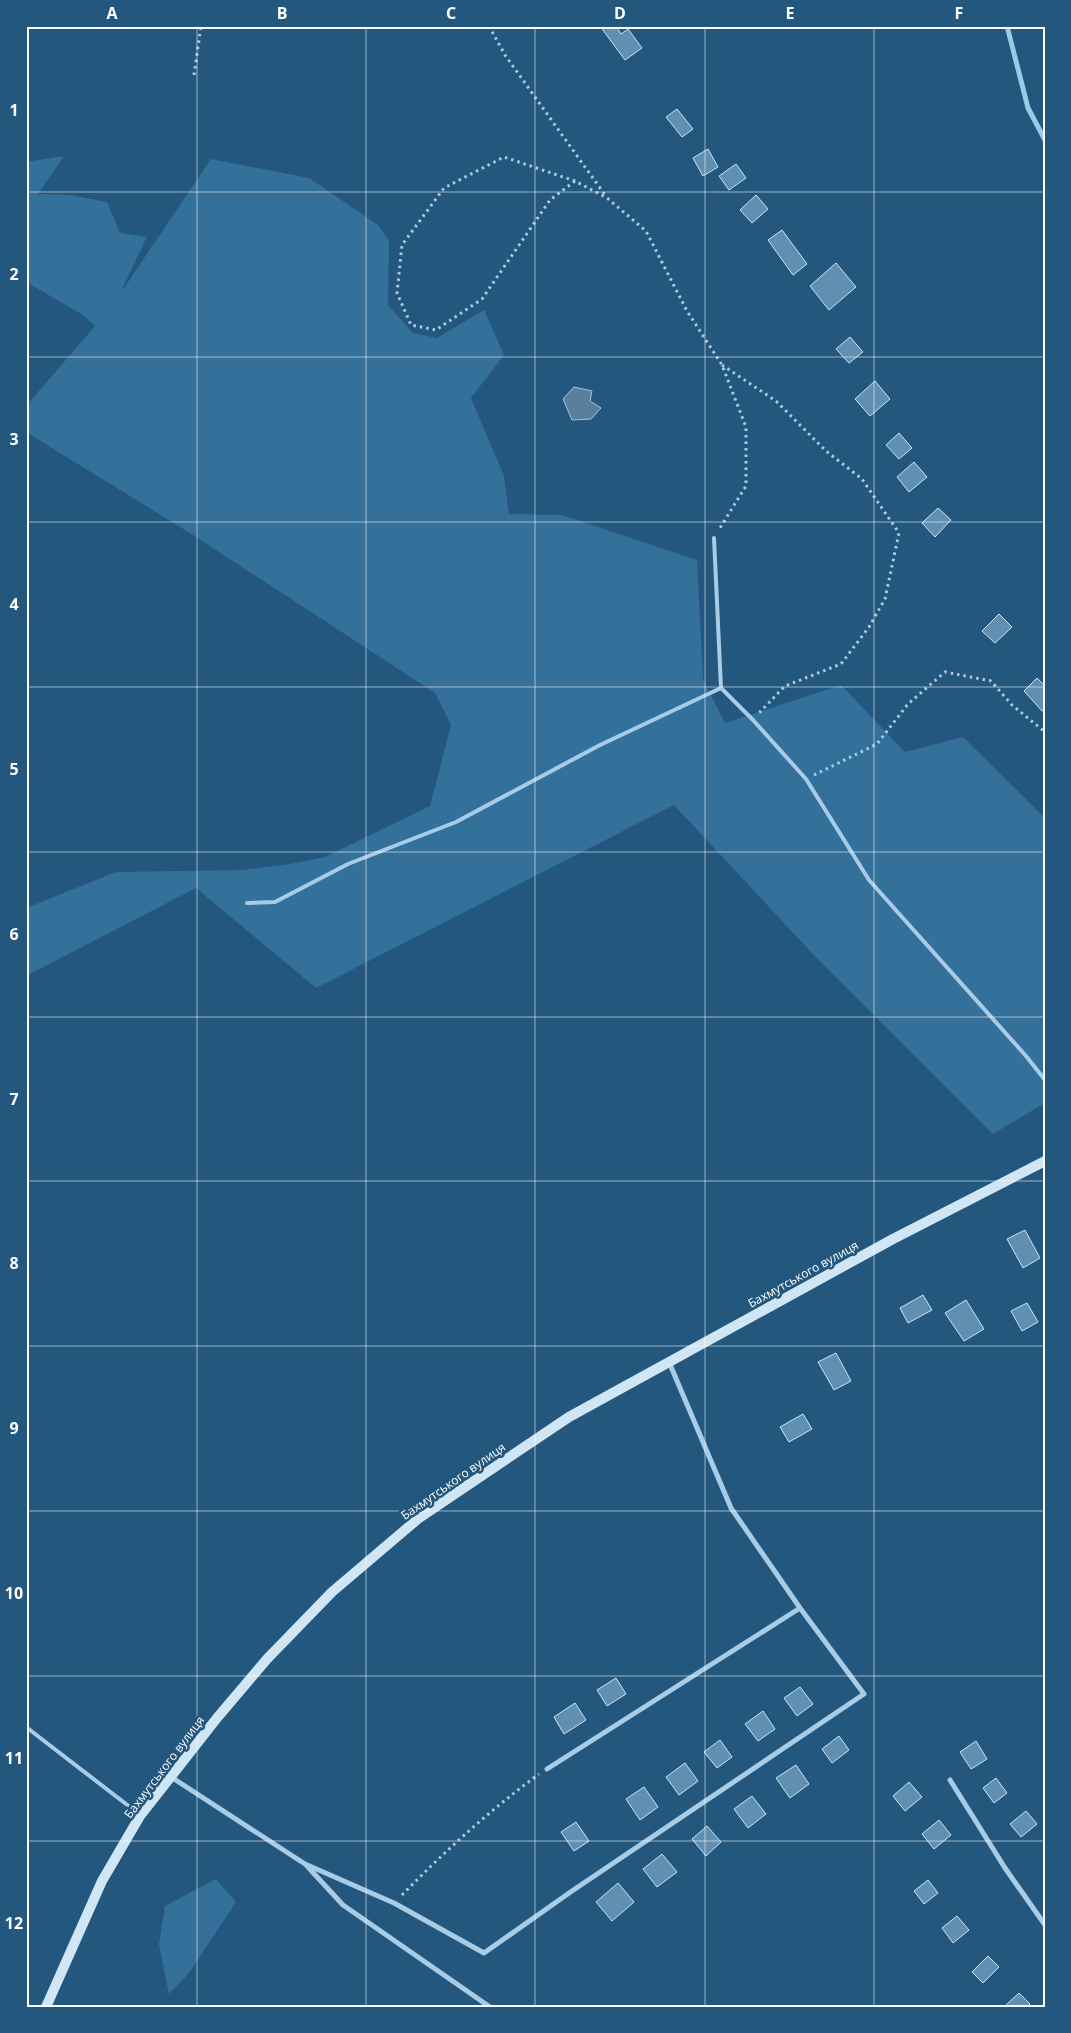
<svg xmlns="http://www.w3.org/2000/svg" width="1071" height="2033" viewBox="0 0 1071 2033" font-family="'Open Sans',sans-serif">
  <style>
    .green { fill: #33709a }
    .water { fill: #5a7f9b; stroke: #9cc9e7 }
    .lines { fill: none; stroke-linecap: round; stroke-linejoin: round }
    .stream { stroke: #9cc9e7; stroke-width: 5 }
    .building { fill: #608fb1; stroke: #cbe4f5 }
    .path { stroke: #a8cce6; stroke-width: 3; stroke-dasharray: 2.5 4; stroke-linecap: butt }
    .lane { stroke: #a8cce6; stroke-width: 4 }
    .street { stroke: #a8cce6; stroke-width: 5 }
    .secondary { stroke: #d1e6f5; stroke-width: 10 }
    .grid { fill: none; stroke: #fff; stroke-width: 1; stroke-opacity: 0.55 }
    .labels { text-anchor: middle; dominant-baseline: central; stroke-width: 5; stroke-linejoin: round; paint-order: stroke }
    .street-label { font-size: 12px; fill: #fff; stroke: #23577e }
    .neatline { fill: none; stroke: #fff; stroke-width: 2 }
    .grid-label { font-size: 16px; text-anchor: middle; font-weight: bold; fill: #fff }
  </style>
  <rect width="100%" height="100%" fill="#23577e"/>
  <path class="green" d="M64,156L38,194L70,195L107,202L120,233L147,237L122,289L124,288L211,159L309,178L378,225L389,241L388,305L413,333L437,338L484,310L504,355L471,398L504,476L509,514L562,515L697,560L703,679L725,723L841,685L905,752L963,737L1045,818V1103L993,1134L810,951L674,805L316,988L196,888L26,976V908L116,872L242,870L290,864L325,857L430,806L451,725L435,693L193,535L26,432V406L95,326L83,315L26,282V162Z
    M216,1879L236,1902L189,1973L169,1994L159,1944L165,1906Z"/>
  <path class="water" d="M574,387L592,391L590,401L601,408L591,419L572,420L563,399Z"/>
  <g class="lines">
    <path class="stream" d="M1007,26L1028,108L1045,140"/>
  </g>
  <path class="building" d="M600,26H616L621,34L628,29L642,48L625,60Z
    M677,109L693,129L682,137L666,117Z
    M708,149L718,167L703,176L693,158Z
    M736,164L746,178L729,190L719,176Z
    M756,195L768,209L752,223L740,210Z
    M782,230L807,264L793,275L768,240Z
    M836,263L856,287L829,310L810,286Z
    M850,337L863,352L849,363L836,349Z
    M875,381L890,399L870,416L855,399Z
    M899,433L912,448L899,459L886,445Z
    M914,462L927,477L909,492L897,477Z
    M938,508L951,520L935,537L922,523Z
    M999,614L1012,627L995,643L982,631Z
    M1037,678L1045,686V709L1042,711L1024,691Z
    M1025,1230L1040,1258L1023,1268L1007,1239Z
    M923,1295L932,1310L908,1323L900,1308Z
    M966,1300L984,1329L964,1341L945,1313Z
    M1027,1303L1038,1322L1022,1331L1011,1311Z
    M836,1353L851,1381L834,1390L818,1362Z
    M803,1414L812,1429L789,1442L780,1427Z
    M616,1678L626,1694L607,1706L597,1690Z
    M800,1687L813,1704L797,1716L784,1698Z
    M575,1703L586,1720L564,1734L554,1717Z
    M763,1711L775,1729L758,1741L745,1724Z
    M839,1736L849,1750L832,1763L822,1749Z
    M720,1740L732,1757L717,1768L704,1752Z
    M976,1741L987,1759L971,1769L960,1752Z
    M685,1763L698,1781L679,1795L666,1777Z
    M796,1765L809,1784L790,1798L776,1778Z
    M996,1778L1007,1793L994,1803L983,1788Z
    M909,1782L922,1797L905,1811L893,1796Z
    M644,1787L658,1807L640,1820L626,1799Z
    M752,1796L766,1814L748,1828L734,1809Z
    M1026,1811L1037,1824L1021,1837L1010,1824Z
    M939,1820L951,1835L934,1849L922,1834Z
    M576,1822L589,1841L574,1851L561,1832Z
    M707,1826L721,1842L706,1856L692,1839Z
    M662,1854L677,1872L657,1887L643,1869Z
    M928,1880L938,1893L924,1904L914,1891Z
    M618,1883L634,1902L612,1921L596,1902Z
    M957,1916L969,1930L953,1943L942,1928Z
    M988,1956L999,1967L983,1983L972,1972Z
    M1019,1993L1030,2004L1027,2007H1007L1006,2005Z"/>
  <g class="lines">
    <path class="path" d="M489,26L505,55L605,195
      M194,75L201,26
      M575,181L550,200L482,299L436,330L411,325L397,293L402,245L444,188L504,157L575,181L607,198L646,231L687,311L722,365L746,427V486L718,531
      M722,365L776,401L826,451L862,479L899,533L885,599L869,627L841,664L785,686L758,714
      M814,775L877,744L908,704L945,672L991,681L1012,705L1045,732
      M402,1895C445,1851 489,1811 539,1774"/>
    <path class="lane" d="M714,538L721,688L753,720L806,779L869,880L1026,1056L1045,1080
      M247,903L275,902L348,864L456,822L600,745L721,688
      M26,1727L139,1814"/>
    <path class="street" d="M547,1769L800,1608
      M171,1777L305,1864L394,1903L484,1953L572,1891L864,1694L800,1608L731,1508L669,1362
      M950,1780L1005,1868L1045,1925
      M307,1866L343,1905L490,2007"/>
    <path class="secondary" d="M46,2007L102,1881L140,1816L217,1718L267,1659L332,1592L419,1518L569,1417L893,1239L1045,1161"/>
  </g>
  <path class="grid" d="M197,26V2007M366,26V2007M535,26V2007M705,26V2007M874,26V2007M26,192H1045M26,357H1045M26,522H1045M26,687H1045M26,852H1045M26,1017H1045M26,1181H1045M26,1346H1045M26,1511H1045M26,1676H1045M26,1841H1045"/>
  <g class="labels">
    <g class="street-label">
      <text transform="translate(803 1274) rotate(-29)">Бахмутського вулиця</text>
      <text transform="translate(453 1481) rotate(-35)">Бахмутського вулиця</text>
      <text transform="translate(164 1767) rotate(-53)">Бахмутського вулиця</text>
    </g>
  </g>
  <rect width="1071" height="2033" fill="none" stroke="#23577e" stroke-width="55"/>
  <rect x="28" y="28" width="1016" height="1978" class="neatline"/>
  <g class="grid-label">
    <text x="112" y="19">A</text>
    <text x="282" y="19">B</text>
    <text x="451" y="19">C</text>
    <text x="620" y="19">D</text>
    <text x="790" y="19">E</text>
    <text x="959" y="19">F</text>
    <text x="14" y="116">1</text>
    <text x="14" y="280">2</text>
    <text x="14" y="445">3</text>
    <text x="14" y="610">4</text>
    <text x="14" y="775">5</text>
    <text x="14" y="940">6</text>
    <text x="14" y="1105">7</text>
    <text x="14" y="1269">8</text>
    <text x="14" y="1434">9</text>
    <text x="14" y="1599">10</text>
    <text x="14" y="1764">11</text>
    <text x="14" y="1929">12</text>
  </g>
</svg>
